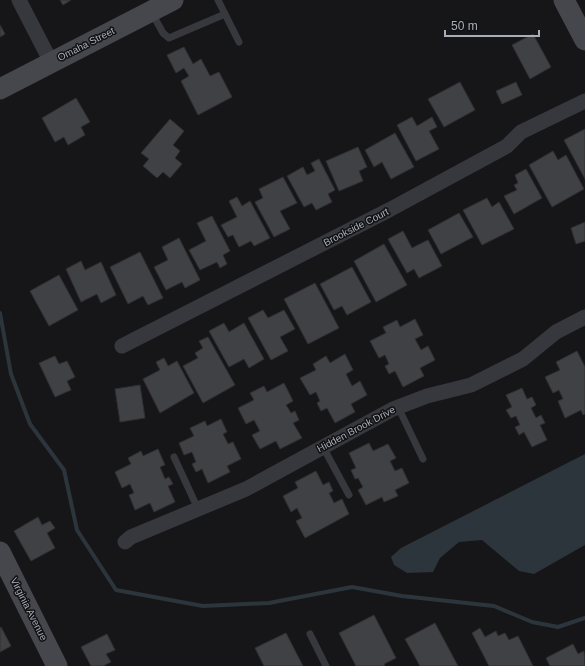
<svg xmlns="http://www.w3.org/2000/svg" width="585" height="666" viewBox="0 0 585 666" font-family="Helvetica,sans-serif">
  <style>
    .water { fill: #2c353c }
    .lines { fill: none; stroke-linecap: round; stroke-linejoin: round }
    .stream { stroke: #2c353c; stroke-width: 4 }
    .building { fill: #404145; stroke: #303034 }
    .lane { stroke: #37383d; stroke-width: 7 }
    .street { stroke: #37383d; stroke-width: 15 }
    .secondary { stroke: #45474d; stroke-width: 21 }
    .labels { text-anchor: middle; dominant-baseline: central; stroke-width: 3; stroke-linejoin: round; paint-order: stroke }
    .street-label { font-size: 10px; fill: #a8adb8; stroke: #111113 }
  </style>
  <rect width="100%" height="100%" fill="#161618"/>
  <path class="water" d="M585,454V545L534,574L519,571L482,540L459,542L440,558L433,572L407,573L394,565L391,557L401,548Z"/>
  <g class="lines">
    <path class="stream" d="M0,313L11,374L30,424L64,470L77,530L116,590L203,606L269,603L352,587L402,596L494,606L532,622L558,627L585,618"/>
  </g>
  <path class="building" d="M60,0H71L63,5Z
    M0,25L5,34L0,37Z
    M533,34L551,67L530,79L512,45Z
    M184,47L193,64L201,59L210,76L219,72L232,97L198,115L181,81L189,76L184,68L176,73L167,55Z
    M460,82L475,110L444,127L428,99Z
    M516,82L522,95L502,104L496,91Z
    M76,98L90,122L81,127L85,135L68,145L64,137L55,142L42,118Z
    M412,117L417,126L432,117L437,127L429,131L439,149L416,161L397,125Z
    M170,119L184,131L173,145L180,151L175,158L182,164L170,178L163,172L157,178L143,166L149,159L141,153Z
    M585,129V179L564,140Z
    M395,133L414,167L391,179L382,162L374,167L365,150Z
    M358,147L367,167L359,171L363,181L339,191L326,161Z
    M553,151L558,160L566,155L584,189L552,207L529,165Z
    M319,159L335,190L328,194L332,202L316,210L312,203L304,207L287,176L303,167L307,175L315,171L311,163Z
    M526,169L542,198L514,214L504,196L517,190L514,185L518,183L515,175Z
    M283,177L297,203L280,211L290,229L274,237L255,202L263,198L259,189Z
    M237,197L242,206L250,201L270,238L254,246L251,241L239,247L233,235L228,237L221,225L237,217L229,201Z
    M487,198L492,207L499,202L514,229L482,245L463,210Z
    M459,213L473,237L441,254L428,230Z
    M212,216L230,251L223,255L227,264L220,268L217,262L200,270L189,250L206,241L197,223Z
    M585,222V241L576,244L571,228Z
    M403,231L412,248L428,240L442,266L419,278L414,269L407,273L388,239Z
    M179,238L200,280L185,288L182,282L166,290L154,267L168,260L162,247Z
    M384,244L407,285L376,302L354,261Z
    M140,252L163,298L148,305L143,296L128,304L110,267Z
    M81,261L85,270L101,262L116,295L101,303L97,294L81,302L66,269Z
    M352,267L371,302L347,315L342,306L334,310L320,284Z
    M59,275L78,310L49,326L30,291Z
    M315,283L339,328L308,344L284,299Z
    M263,310L268,318L284,310L295,329L280,337L288,351L271,360L248,318Z
    M415,319L423,335L415,339L421,350L428,346L435,360L420,368L424,376L403,387L395,371L389,374L385,366L389,364L385,355L379,358L370,341L386,333L383,327L397,320L400,327Z
    M224,323L229,332L244,323L264,359L249,368L244,359L229,367L209,331Z
    M208,337L235,385L203,403L183,366L198,358L195,353L203,348L199,341Z
    M577,351L585,367V414L583,415L581,410L565,418L558,401L563,399L559,390L553,393L545,377L560,370L556,362Z
    M345,354L353,370L346,374L352,386L360,381L367,395L351,404L355,412L335,423L327,408L321,411L317,403L320,401L316,392L310,395L300,378L316,370L313,364L326,356L330,363Z
    M55,356L59,364L67,361L75,377L67,381L71,390L55,397L39,363Z
    M164,358L168,366L177,361L194,393L160,413L143,379L160,370L156,362Z
    M284,383L293,401L286,405L291,413L295,411L299,420L293,423L302,438L280,449L276,441L260,449L252,435L260,431L254,420L246,424L238,408L254,400L250,393L264,386L267,392Z
    M140,385L145,418L120,422L115,389Z
    M522,388L527,399L532,397L536,405L531,408L536,418L541,415L545,423L540,425L547,440L532,447L524,432L519,435L515,427L520,425L516,416L511,418L506,410L512,407L506,395Z
    M221,419L227,432L223,434L228,444L233,442L241,459L227,466L230,472L208,483L202,469L196,472L192,464L196,462L192,452L184,455L179,443L194,436L190,428L205,421L207,426Z
    M369,443L373,451L388,444L396,458L390,461L395,471L402,468L409,483L395,490L398,496L384,502L382,497L366,505L358,490L363,487L358,478L355,479L351,470L356,468L349,453Z
    M158,449L165,465L160,467L165,479L169,477L173,484L168,486L175,502L154,512L150,503L135,510L129,495L134,493L130,484L122,488L115,472L131,464L128,458L141,451L143,456Z
    M316,471L323,485L329,482L333,491L329,493L334,503L342,499L349,514L305,538L296,521L302,518L297,508L291,512L283,496L298,488L295,482Z
    M38,517L42,525L50,521L55,528L47,533L55,548L31,561L14,531Z
    M374,615L396,658L384,664L385,666H356L339,633Z
    M435,623L458,666H420L405,639Z
    M1,627L11,646L0,652V628Z
    M480,628L485,637L496,631L498,636L505,633L509,640L518,636L533,666H489L472,633Z
    M286,633L303,666H264L255,648Z
    M107,634L115,650L106,654L111,662L103,666H91L81,647Z
    M573,644L578,654L584,651L585,666H550L546,658Z"/>
  <g class="lines">
    <path class="lane" d="M218,0L239,42
      M152,13L163,33L169,38L225,14
      M398,407L423,459
      M323,447L349,495
      M174,457L198,509
      M310,634L326,666"/>
    <path class="street" d="M19,0L51,62
      M122,346L389,210L507,146L521,132L585,101
      M125,542L131,537L246,489L393,409L427,396L471,385L523,359L556,332L585,317"/>
    <path class="secondary" d="M564,0L585,40
      M0,89L173,0
      M0,552L57,666"/>
  </g>
  <g class="labels">
    <g class="street-label">
      <text transform="translate(86 44) rotate(-27)">Omaha Street</text>
      <text transform="translate(356 227) rotate(-27)">Brookside Court</text>
      <text transform="translate(356 429) rotate(-28)">Hidden Brook Drive</text>
      <text transform="translate(29 609) rotate(63)">Virginia Avenue</text>
    </g>
  </g>
  <path d="M445 30v6h94v-6" fill="none" stroke="#a8adb8" stroke-width="2"/>
  <text x="451" y="30" font-size="12" fill="#a8adb8" stroke="#111113" stroke-width="3" paint-order="stroke">50 m</text>
</svg>
